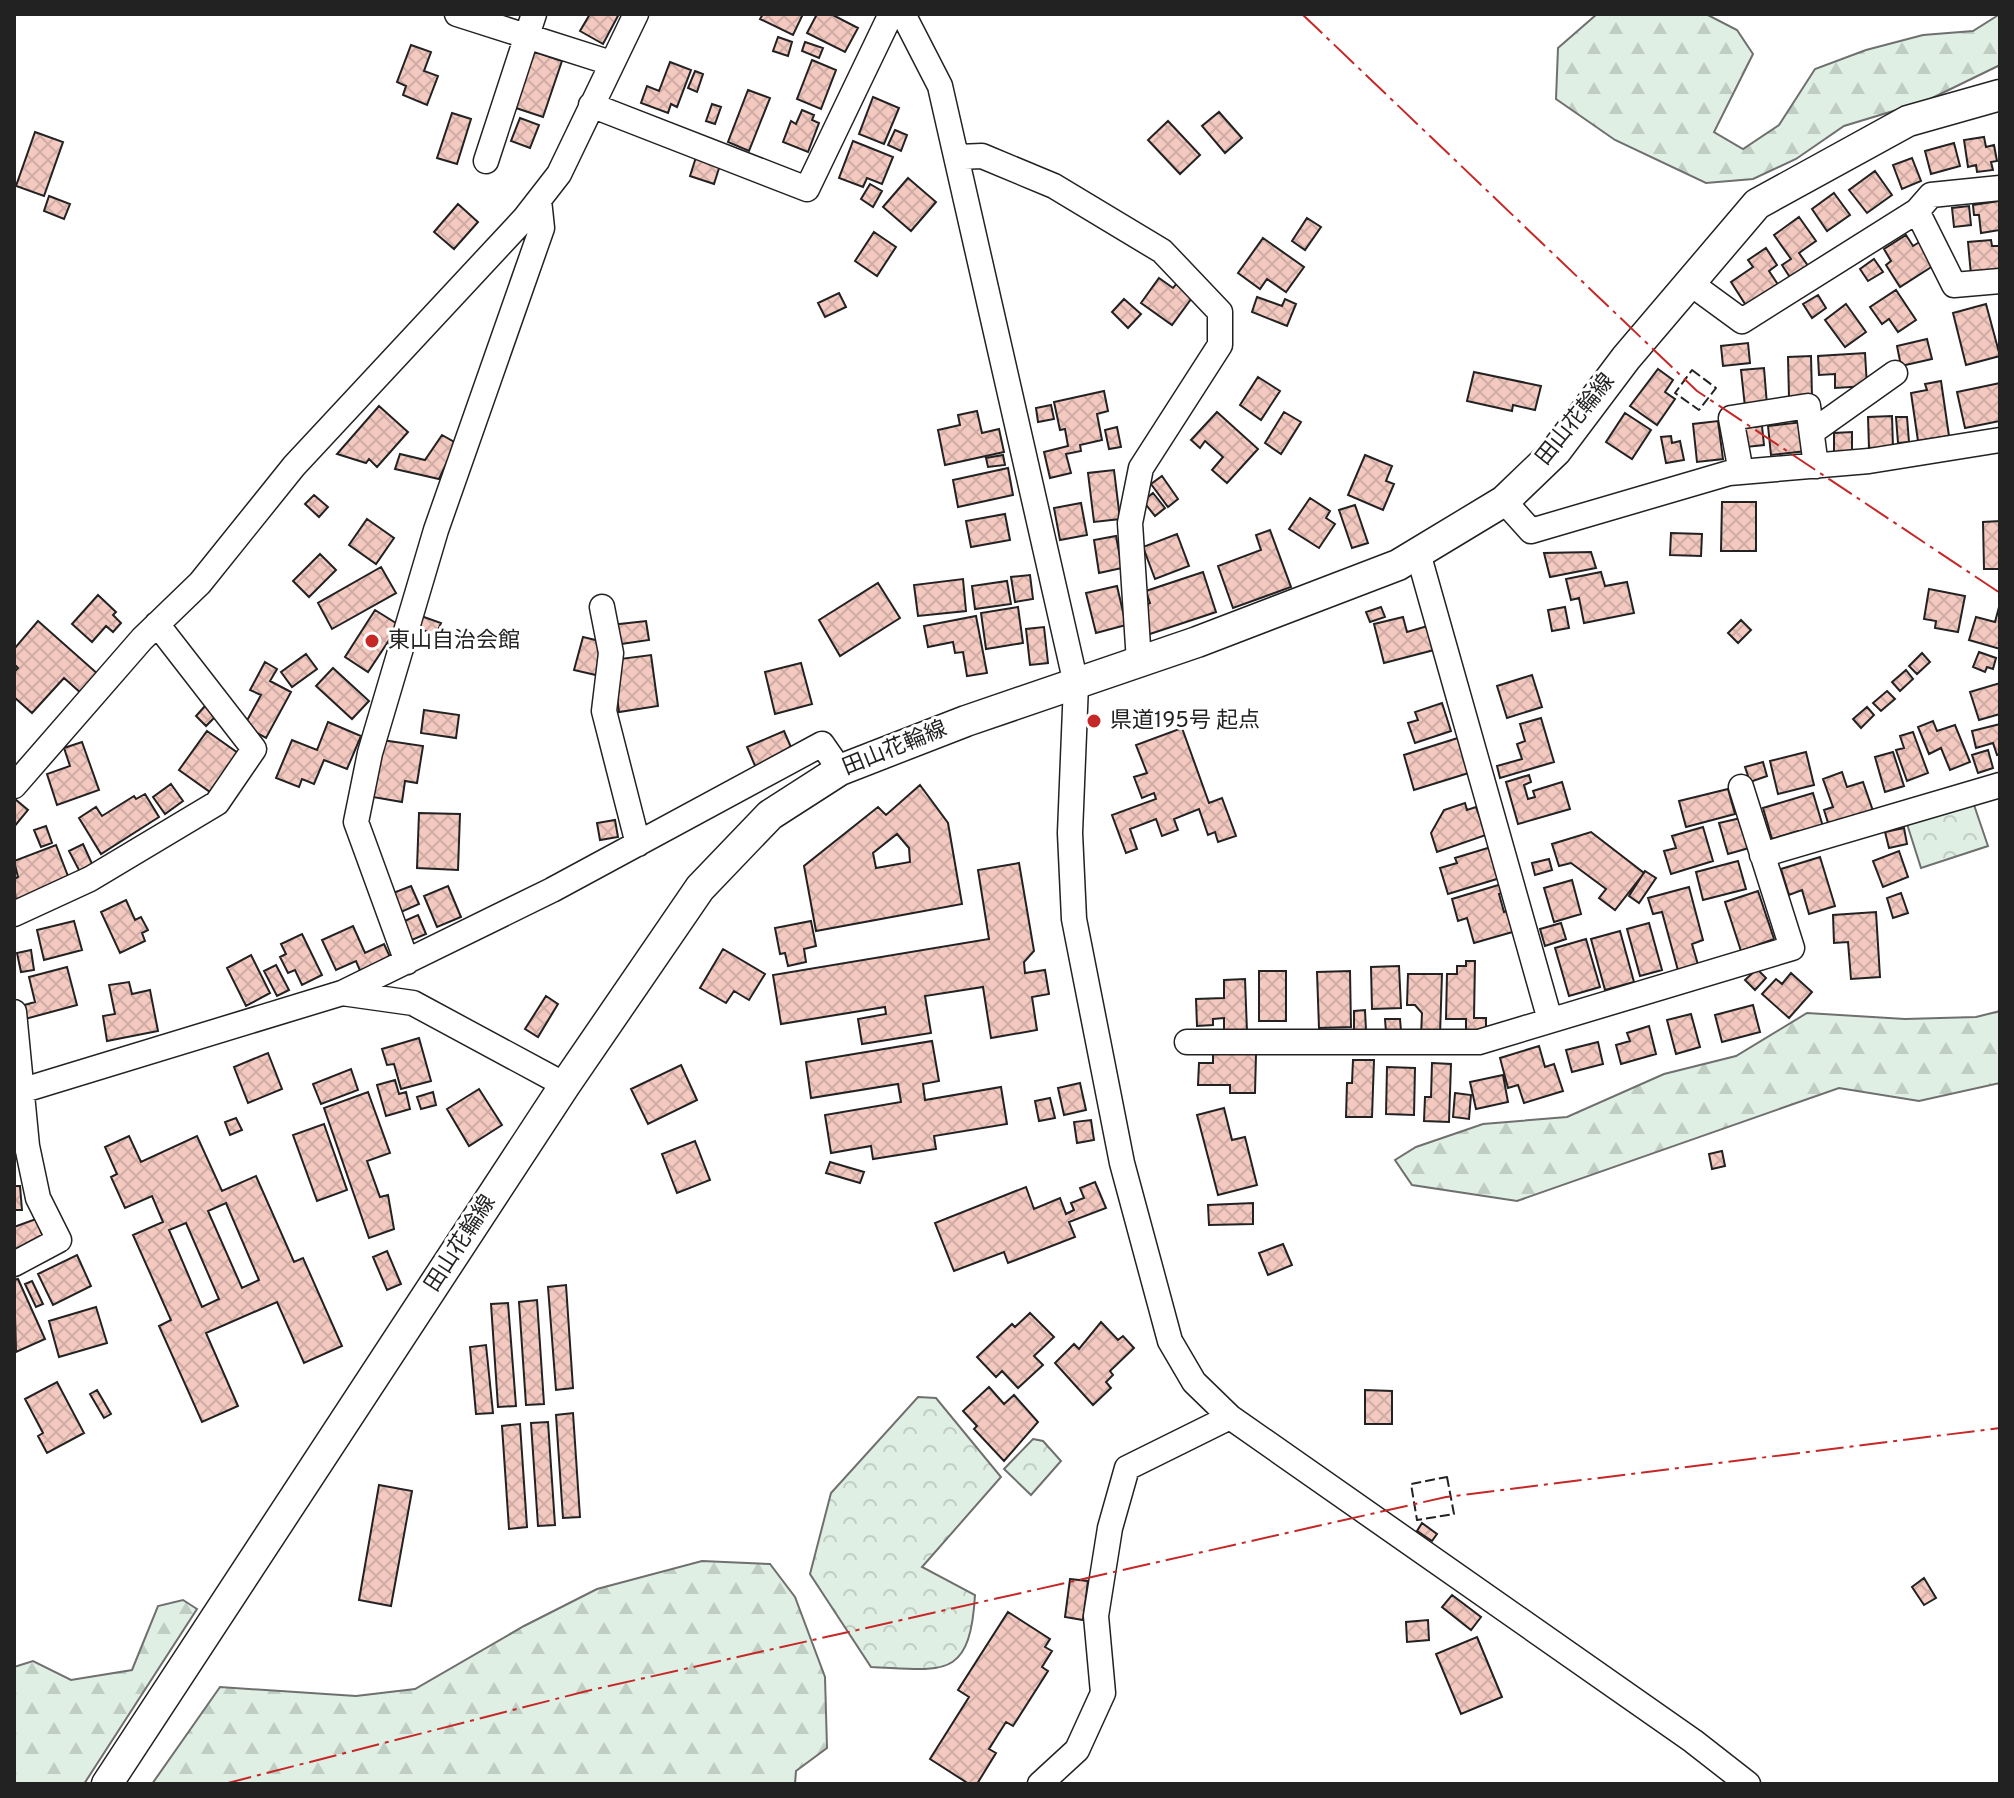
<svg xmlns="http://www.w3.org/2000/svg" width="2014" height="1798" viewBox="0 0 2014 1798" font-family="Overpass,'Noto Sans JP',sans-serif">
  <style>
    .forest { fill: url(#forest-firs); stroke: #6f6f6f; stroke-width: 2 }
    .park { fill: url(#park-crowns); stroke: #6f6f6f; stroke-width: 2 }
    .building { fill: url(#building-cross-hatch); stroke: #222; stroke-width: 2; fill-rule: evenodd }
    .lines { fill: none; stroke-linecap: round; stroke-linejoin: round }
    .minor-casing { stroke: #222; stroke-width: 27 }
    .major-casing { stroke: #222; stroke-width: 33 }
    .minor { stroke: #fff; stroke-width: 24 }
    .major { stroke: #fff; stroke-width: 30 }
    .fence { stroke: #222; stroke-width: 2; stroke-dasharray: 10 4; stroke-linecap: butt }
    .power { stroke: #c62828; stroke-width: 2; stroke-dasharray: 28 6 4 6; stroke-linecap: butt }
    .poi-dot { fill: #c62828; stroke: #fff; stroke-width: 3 }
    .labels { text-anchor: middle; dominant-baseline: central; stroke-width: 6; stroke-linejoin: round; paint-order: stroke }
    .street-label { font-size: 22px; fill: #222; stroke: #fff }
    .poi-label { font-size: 22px; fill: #222; stroke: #fff; text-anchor: start }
  </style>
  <defs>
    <pattern id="forest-firs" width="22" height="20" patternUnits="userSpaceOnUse" patternTransform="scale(2)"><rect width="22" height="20" fill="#e0efe3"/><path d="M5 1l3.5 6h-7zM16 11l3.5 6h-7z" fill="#c0cdc2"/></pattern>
    <pattern id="park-crowns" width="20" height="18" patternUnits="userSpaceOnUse" patternTransform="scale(2)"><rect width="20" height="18" fill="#e0efe3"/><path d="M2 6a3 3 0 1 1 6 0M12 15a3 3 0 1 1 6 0" fill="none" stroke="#c0cdc2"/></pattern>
    <pattern id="building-cross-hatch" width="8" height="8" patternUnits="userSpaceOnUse" patternTransform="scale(2)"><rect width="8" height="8" fill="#f3c9c0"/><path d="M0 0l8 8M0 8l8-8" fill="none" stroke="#d0aca5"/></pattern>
  </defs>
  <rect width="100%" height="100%" fill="#fff"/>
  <path class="forest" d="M1597,14H1706L1737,30L1753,54L1714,132L1743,149L1779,125L1815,69L1866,50L1923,35L1973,31L2000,14V65L1926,101L1844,126L1796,159L1753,179L1706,183L1615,140L1556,99L1558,48Z
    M2000,1011V1083L1919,1101L1839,1088L1517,1201L1412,1185L1395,1160L1416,1147L1483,1124L1567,1117L1664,1074L1736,1056L1807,1013L1905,1019L1976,1017Z
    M702,1561L770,1564L795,1597L825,1677L827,1748L796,1771L795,1784H152L220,1687L356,1696L415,1689L524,1626L597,1589Z
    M183,1600L197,1609L84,1784H14V1667L33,1661L71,1680L132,1670L158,1606Z"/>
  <path class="park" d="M1973,802L1988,846L1921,868L1907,824Z
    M918,1397L936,1398L1001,1477L922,1567L975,1595C970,1681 943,1670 871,1667L810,1574L831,1493Z
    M1033,1439L1043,1441L1061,1461L1031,1495L1004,1469Z"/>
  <path class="building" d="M590,14H619L603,44L580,31Z
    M763,14H803L793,35L760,19Z
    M817,14H831L858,28L845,52L807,33Z
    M778,37L792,42L788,56L773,51Z
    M805,42L823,48L819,58L802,51Z
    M411,45L431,52L424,71L438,76L427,105L403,95L406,86L397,82Z
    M529,50L562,61L543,117L510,106Z
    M812,60L836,70L821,109L797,99Z
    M670,62L691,70L677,107L671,104L668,113L641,103L647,86L659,91Z
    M695,71L703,74L697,92L688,88Z
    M748,90L770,98L749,151L728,142Z
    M873,97L899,108L884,144L859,134Z
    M712,104L721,107L715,124L706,121Z
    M802,110L814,115L812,120L819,123L808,152L783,142L791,121L796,124Z
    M1219,112L1242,138L1225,153L1202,126Z
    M452,113L471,119L457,164L437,158Z
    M520,118L539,125L530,148L511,141Z
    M1168,121L1200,155L1180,174L1148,140Z
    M895,130L907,135L901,151L888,145Z
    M35,132L63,142L44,196L16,186Z
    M1984,137L1986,147L1994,145L1997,161L1991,162L1993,170L1977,172L1976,165L1968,167L1964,140Z
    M853,141L893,157L882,184L867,178L863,187L839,178Z
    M1954,143L1960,166L1931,174L1925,151Z
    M697,154L721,162L714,184L690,176Z
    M1912,158L1921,181L1902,189L1893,165Z
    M1875,171L1892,195L1867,213L1849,190Z
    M908,178L936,202L911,231L883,207Z
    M870,184L882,191L873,207L861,199Z
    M1834,193L1850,215L1827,231L1812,209Z
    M49,196L70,204L64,219L44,211Z
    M1999,201L2000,230L1981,233L1979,215H1974L1973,205Z
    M458,204L478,222L454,249L434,232Z
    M1969,206L1971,225L1954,227L1952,208Z
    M1799,217L1816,241L1799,253L1811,270L1793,282L1782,265L1791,259L1774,235Z
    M1307,218L1321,227L1305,250L1292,241Z
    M874,232L896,247L877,276L855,261Z
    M1906,235L1913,246L1921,241L1936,264L1900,287L1886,265L1891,261L1884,249Z
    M1263,238L1304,267L1286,292L1267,279L1260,289L1238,273Z
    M1991,240L1992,246H2000L1999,272L1971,275L1968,242Z
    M1766,248L1777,265L1769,271L1779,286L1747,307L1731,282L1753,267L1748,260Z
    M1874,259L1883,272L1868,281L1860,269Z
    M1159,278L1173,288L1181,278L1197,291L1172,325L1141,303Z
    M1896,290L1916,320L1898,332L1889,319L1882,324L1870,307Z
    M839,293L846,307L825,317L818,303Z
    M1818,295L1826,308L1812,318L1803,304Z
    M1257,297L1282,306L1285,299L1296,304L1287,326L1252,312Z
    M1124,299L1141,314L1128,328L1112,312Z
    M1846,304L1866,332L1845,347L1825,320Z
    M1986,304L2000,356L1966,365L1953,313Z
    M1927,339L1932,359L1901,366L1897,346Z
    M1748,343L1750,363L1723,366L1721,346Z
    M1865,353L1867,386L1835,388V374L1819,375L1818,356Z
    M1811,356L1812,396L1789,397L1788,357Z
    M1764,368L1767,405L1745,407L1741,370Z
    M1658,369L1673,380L1665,392L1675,399L1657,425L1630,406Z
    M1474,372L1541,386L1535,410L1513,405L1512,411L1467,401Z
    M1258,377L1280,391L1261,420L1240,405Z
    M1941,381L1949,436L1918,441L1911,393L1927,390L1925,384Z
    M2000,383V421L1965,428L1957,392Z
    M1104,391L1108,411L1097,414L1102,440L1080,445L1081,451L1066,454L1071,473L1050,478L1044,452L1068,446L1065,429L1060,430L1054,402Z
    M1051,405L1054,419L1038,422L1036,408Z
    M379,406L408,432L377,467L369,459L366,463L337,454Z
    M977,411L982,433L999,429L1004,452L945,465L938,430L960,425L958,415Z
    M1217,412L1258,449L1227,483L1212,470L1223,457L1205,441L1200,448L1191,440Z
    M1284,412L1301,422L1281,454L1265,443Z
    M1625,413L1651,430L1632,459L1606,442Z
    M1892,416L1893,448H1869L1868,417Z
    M1896,417H1907L1909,442L1898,443Z
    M1718,421L1723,459L1697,462L1693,424Z
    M1803,422L1806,451L1771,455L1768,426Z
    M1762,426L1764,445L1746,447L1744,428Z
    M1117,427L1121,447L1109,449L1105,430Z
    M1852,432V451L1834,452V433Z
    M442,435L456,443L439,479L395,469L400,454L425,460Z
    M1671,436L1672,443L1680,441L1684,460L1666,463L1661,437Z
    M1003,455L1005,465L988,467L986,458Z
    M1365,455L1392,466L1386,481L1394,484L1383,510L1348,495Z
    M1008,468L1013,495L958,507L953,480Z
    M1114,470L1120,519L1094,522L1088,473Z
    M1162,476L1178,499L1168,507L1151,484Z
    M1153,493L1165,508L1155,516L1143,501Z
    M314,495L328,507L319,517L305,504Z
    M1310,498L1330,511L1326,518L1335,524L1319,548L1289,529Z
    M1722,502H1756V551H1721Z
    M1081,503L1087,535L1060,540L1054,508Z
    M1355,505L1368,543L1352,548L1339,510Z
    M1005,514L1010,540L971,547L966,521Z
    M367,519L394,538L376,564L349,545Z
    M2000,521V569H1984L1983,522Z
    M1270,530L1291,587L1233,608L1218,566L1261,550L1256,535Z
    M1671,533L1702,534L1701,556L1670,555Z
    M1177,534L1189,566L1155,579L1143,547Z
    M1116,536L1122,568L1099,573L1094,540Z
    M1591,552L1596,568L1550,577L1544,553Z
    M320,554L336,570L309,597L293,581Z
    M381,567L396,593L332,629L318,603Z
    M1203,572L1216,612L1147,635L1138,607L1150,603L1146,591Z
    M1601,572L1605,586L1627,582L1634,613L1584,623L1579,598L1571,600L1566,579Z
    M1030,575L1033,599L1015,602L1011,577Z
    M963,579L966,611L918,616L914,585Z
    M1007,581L1011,604L975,609L972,586Z
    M878,583L900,618L840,656L819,620Z
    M1117,586L1126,625L1096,633L1086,593Z
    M1929,589L1965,596L1958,632L1935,628L1936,621L1924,619Z
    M98,595L116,612L113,615L121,623L113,632L106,626L92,642L72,624Z
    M1018,607L1023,643L986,649L981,613Z
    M1381,607L1385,617L1370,622L1366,612Z
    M1565,607L1569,628L1552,631L1548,610Z
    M1999,607L2000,649L1969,640L1976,617L1995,622Z
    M375,610L399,625L368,672L345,657Z
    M421,616L441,623L436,635L417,628Z
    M976,616L987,673L967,676L963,652L955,653L953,642L928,647L924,626Z
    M1403,617L1407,632L1431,625L1438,649L1384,663L1374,624Z
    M1741,620L1751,630L1738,643L1728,633Z
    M38,621L99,675L82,694L64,678L32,713L14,697V672L18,668L14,664V649Z
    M646,621L649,640L614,645L611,625Z
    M1044,627L1048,663L1030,665L1026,629Z
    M583,637L608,643L600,676L574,670Z
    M1979,652L1996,658L1993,669L1987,667L1985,672L1973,667Z
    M1922,653L1930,662L1917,674L1909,666Z
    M306,654L317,669L292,687L281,672Z
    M651,655L658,706L619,712L612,660Z
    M265,662L277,669L270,681L291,692L266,738L244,726L261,695L250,690Z
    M801,663L812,704L775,714L765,672Z
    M333,668L369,701L352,719L316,686Z
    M1906,670L1913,679L1900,691L1892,682Z
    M1532,675L1542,707L1507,718L1497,686Z
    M2000,683V714L1979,720L1970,692Z
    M1887,691L1895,699L1881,711L1873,703Z
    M1442,703L1451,731L1415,743L1408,723L1418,720L1415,712Z
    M205,706L216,716L206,726L196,716Z
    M1867,707L1874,715L1861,728L1853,719Z
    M424,710L459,715L456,738L421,733Z
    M1541,718L1554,762L1500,778L1497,766L1522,759L1517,744L1525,741L1520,724Z
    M1933,721L1937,731L1955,725L1970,762L1950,770L1941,748L1929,754L1918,727Z
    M328,722L361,736L347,769L324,760L314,784L302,779L299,787L276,778L292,740L317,750Z
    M2000,724V754L1997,755L1993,743L1976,748L1972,731Z
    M1182,728L1209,803L1222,798L1236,836L1218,842L1215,832L1208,835L1199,809L1174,819L1178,830L1162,836L1156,819L1130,829L1137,849L1126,853L1112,815L1156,799L1154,793L1142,798L1134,777L1147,773L1136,745Z
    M207,731L238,753L210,792L179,770Z
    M784,731L793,752L756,768L747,747Z
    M1913,732L1928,773L1907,781L1896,750L1904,748L1900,736Z
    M1464,736L1475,771L1414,790L1404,755Z
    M382,740L423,746L417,783L405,781L402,802L373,797Z
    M82,742L99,790L57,805L47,774L70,766L64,748Z
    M1988,750L1993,768L1978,773L1972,755Z
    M1806,752L1814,785L1778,794L1770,761Z
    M1893,752L1904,786L1885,792L1875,757Z
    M1763,762L1767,776L1750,782L1745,767Z
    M1842,772L1847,787L1863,782L1873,811L1829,826L1824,810L1833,807L1823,779Z
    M1529,775L1531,782L1524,785L1528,799L1535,797L1533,791L1562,782L1570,809L1518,824L1506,782Z
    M171,784L183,801L165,814L153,797Z
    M920,785L948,823L962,904L816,931L804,866L878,807L886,815ZM897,834L909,848L910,862L876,868L873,853Z
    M1728,789L1735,814L1686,827L1679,801Z
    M1813,793L1824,830L1800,837L1798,831L1772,839L1763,808Z
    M145,794L159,817L101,854L79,818L96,807L102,816L134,796L136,799Z
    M15,799L28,810L14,827V800Z
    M1465,803L1467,810L1476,807L1486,835L1437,852L1431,833L1444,810Z
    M419,813L460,814L458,870L417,868Z
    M1741,818L1749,848L1728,854L1719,823Z
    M615,820L618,837L600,840L597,823Z
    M46,826L52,843L41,847L34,830Z
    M1703,827L1713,861L1671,874L1664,851L1676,848L1672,836Z
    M1904,828L1907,844L1889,848L1885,832Z
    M1591,832L1644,873L1615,910L1599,898L1606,889L1571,863L1559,866L1552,844Z
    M83,844L93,866L80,872L69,851Z
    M56,845L71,884L16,905L14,879L18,877L14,861Z
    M1491,847L1500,878L1448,894L1440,868L1457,863L1455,858Z
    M1899,851L1908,877L1883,887L1873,861Z
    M1820,857L1835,906L1809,914L1802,890L1789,895L1781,869Z
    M1549,859L1552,870L1535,875L1532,863Z
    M1738,861L1746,889L1703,900L1696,872Z
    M1019,863L1034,951L1024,962L1025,973L1045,970L1049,994L1032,997L1037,1030L991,1038L983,987L925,996L931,1033L862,1044L858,1019L886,1014L885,1007L781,1024L773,975L989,939L978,870Z
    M1645,871L1656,878L1639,903L1629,896Z
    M1572,880L1581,914L1554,922L1544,888Z
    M1505,883L1507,892L1499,894L1504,912L1510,910L1516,931L1474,943L1467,918L1458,921L1452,899Z
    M411,886L419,904L401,912L393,893Z
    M448,886L461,917L437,927L424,896Z
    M1689,887L1703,940L1692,944L1699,968L1679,974L1662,912L1653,914L1648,898Z
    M1758,891L1774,939L1741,951L1725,902Z
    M1901,893L1908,913L1893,918L1887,898Z
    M126,900L135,920L141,917L148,930L142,933L145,941L120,953L101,912Z
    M1876,912L1880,977L1851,979L1848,942L1834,943L1833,915Z
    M418,915L426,934L407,942L400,923Z
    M74,921L82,950L44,960L37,930Z
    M811,921L816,946L804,949L806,962L788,966L785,953L780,954L775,928Z
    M1561,923L1566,939L1545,946L1540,929Z
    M1649,923L1662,970L1640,976L1627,929Z
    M353,926L365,953L384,944L391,959L361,973L356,961L336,970L322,940Z
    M1620,931L1634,982L1605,990L1591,939Z
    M302,934L322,975L302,985L295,970L288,973L280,957L286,954L281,944Z
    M1586,939L1600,987L1569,996L1555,948Z
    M723,949L765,974L749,1000L734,991L726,1003L700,988Z
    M31,950L34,970L21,972L17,953Z
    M251,955L270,993L246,1006L227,968Z
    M1466,961H1475L1474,1018H1486V1032H1466V1019H1446L1447,974H1457V966H1466Z
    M276,965L289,990L277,996L264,971Z
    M1399,966L1401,1008L1372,1009L1371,967Z
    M67,967L77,1005L25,1019L21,1006L35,1002L29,977Z
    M1757,969L1766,978L1755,990L1745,980Z
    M1259,971H1286V1021H1259Z
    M1350,971L1351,1027L1319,1028L1317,972Z
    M1791,973L1812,992L1789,1018L1762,994L1776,979L1782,984Z
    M1408,974H1442L1440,1035H1421L1422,1013L1415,1005H1407Z
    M1245,979L1247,1032L1224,1033V1018L1213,1019V1025L1197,1026L1196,999L1224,998V980Z
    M129,982L132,994L150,990L158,1031L107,1041L103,1016L115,1014L109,985Z
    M546,996L558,1004L538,1037L525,1029Z
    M1753,1005L1760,1032L1722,1042L1715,1015Z
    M1365,1010L1366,1031H1354V1011Z
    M1691,1014L1700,1047L1676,1054L1667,1020Z
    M1385,1019H1400L1401,1031L1386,1032Z
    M1649,1026L1656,1054L1621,1064L1616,1045L1630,1041L1627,1033Z
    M419,1038L431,1081L401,1089L394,1064L387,1065L382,1049Z
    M932,1041L939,1081L923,1084L925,1100L1001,1087L1007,1124L934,1136L936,1149L873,1159L871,1146L831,1153L825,1115L901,1102L898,1084L811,1098L806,1062Z
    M1598,1042L1603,1064L1572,1072L1566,1050Z
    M1539,1046L1545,1067L1554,1064L1563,1091L1524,1103L1518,1085L1508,1088L1500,1058Z
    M268,1053L282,1089L248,1103L234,1067Z
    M1213,1053L1256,1054L1255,1093H1230V1085H1198L1199,1063H1213Z
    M1353,1060H1374L1372,1117H1346L1347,1083H1352Z
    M1432,1063L1451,1064L1449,1122L1424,1121L1425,1097H1431Z
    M681,1065L697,1100L648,1124L631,1089Z
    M1387,1067L1415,1068L1414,1115L1386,1114Z
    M351,1069L358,1090L321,1104L313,1084Z
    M1503,1075L1508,1102L1476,1109L1470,1082Z
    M395,1080L399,1094L406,1092L410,1109L386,1116L377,1085Z
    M1080,1083L1086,1110L1064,1115L1058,1088Z
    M479,1089L502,1125L469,1146L447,1109Z
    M368,1092L390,1153L367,1161L380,1197L388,1195L394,1229L369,1238L324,1108Z
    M433,1092L436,1105L421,1109L417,1097Z
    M1455,1093L1471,1095L1469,1119L1453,1117Z
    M1050,1098L1055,1118L1039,1121L1035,1101Z
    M1224,1108L1232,1140L1245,1137L1257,1185L1218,1195L1197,1115Z
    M236,1118L242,1130L230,1135L225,1122Z
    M1091,1120L1094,1140L1077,1143L1074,1122Z
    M324,1124L347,1190L317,1201L293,1135Z
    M129,1136L141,1162L197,1136L222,1191L256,1176L294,1262L303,1258L342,1346L304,1363L277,1302L206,1333L238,1406L202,1422L159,1326L171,1320L133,1235L163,1222L152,1196L125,1208L111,1177L117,1174L105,1147ZM226,1203L259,1280L242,1288L208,1211ZM186,1223L219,1299L202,1307L169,1230Z
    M695,1141L710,1180L677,1193L662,1154Z
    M1722,1151L1725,1166L1712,1169L1709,1154Z
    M830,1162L864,1172L860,1183L826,1173Z
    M1095,1182L1106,1208L1069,1222L1075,1237L1008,1263L1004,1252L954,1271L935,1223L1026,1187L1034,1209L1060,1198L1066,1214L1074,1210L1071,1203L1084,1198L1080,1188Z
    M14,1186H20L22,1210H14Z
    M1253,1203V1224L1209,1225L1208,1205Z
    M36,1219L45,1242L14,1254V1227Z
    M1283,1244L1292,1265L1268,1275L1259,1253Z
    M387,1251L401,1284L387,1290L373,1257Z
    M77,1255L91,1286L53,1305L38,1274Z
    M18,1279L45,1339L16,1352L14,1280Z
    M32,1281L43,1304L36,1307L25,1284Z
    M566,1285L573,1388L556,1390L548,1287Z
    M537,1300L544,1404L526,1405L519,1302Z
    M508,1303L516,1406L498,1407L491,1304Z
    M96,1307L107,1343L59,1357L49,1321Z
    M1030,1313L1054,1337L1034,1356L1043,1365L1018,1388L1002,1371L996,1377L977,1357L1012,1324L1015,1327Z
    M1101,1322L1118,1340L1123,1336L1134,1348L1110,1371L1113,1375L1106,1382L1111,1388L1093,1405L1055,1363L1074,1344L1079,1349Z
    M486,1345L493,1413L476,1414L470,1347Z
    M57,1382L84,1433L47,1453L38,1436L43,1433L25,1399Z
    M989,1387L1004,1404L1014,1395L1038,1422L1004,1461L974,1429L977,1426L963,1411Z
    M97,1390L111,1414L104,1418L90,1394Z
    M1365,1390L1392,1391V1424H1365Z
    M573,1413L580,1517L563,1518L556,1415Z
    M548,1422L555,1525L538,1526L531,1423Z
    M520,1424L527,1527L509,1529L502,1426Z
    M379,1485L412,1491L391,1606L359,1600Z
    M1422,1523L1437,1534L1432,1541L1417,1531Z
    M1924,1578L1936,1598L1924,1605L1912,1587Z
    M1070,1579L1088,1581L1083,1620L1065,1617Z
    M1452,1595L1481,1617L1471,1630L1442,1607Z
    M1008,1612L1050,1639L1045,1647L1052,1651L1042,1667L1048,1671L1013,1726L1006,1722L989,1749L996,1753L977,1784H969L930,1759L969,1697L958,1690Z
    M1428,1620L1429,1640L1407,1642L1406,1622Z
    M1477,1637L1502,1697L1461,1714L1436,1654Z"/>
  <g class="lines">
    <g class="minor-casing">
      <path id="minor" d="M457,14L611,63
        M903,14L940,86L1076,684L1070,833L1074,919L1122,1163L1170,1341L1194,1382L1230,1417L1693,1741L1748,1784
        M591,105L807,189L891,14
        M958,157L982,156L1054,186L1162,251L1220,312V345L1141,468L1130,523L1139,662
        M486,161L534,14
        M1917,211L1954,285L2000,281
        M1690,283L1742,321L1917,211L1931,195L2000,188
        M1812,432L1895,373
        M1741,472L1731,418L1808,406L1816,466
        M1504,501L1531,531L1729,473L1869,461L2000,440
        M1418,553L1550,1020
        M602,607L611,653L604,711L638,844
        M14,786L142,639L200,583L294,466L524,219L559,174L636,14
        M1762,855L2000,785
        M14,914L90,879L217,803L254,749L157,624
        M407,962L356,822L370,753L436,530L542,228L539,200
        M342,993L413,1003L565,1085
        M14,1012L27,1146L38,1198L59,1240L14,1264
        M1187,1042H1479L1792,948L1741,787
        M14,1093L342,993L552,890L822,744L840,770
        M1040,1784L1077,1750L1103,1693L1096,1616L1110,1528L1127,1468L1230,1417"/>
    </g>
    <g class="major-casing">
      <path id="major" d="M107,1784L565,1085L700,888L770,815L840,770L966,721L1197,642L1398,565L1504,501L1556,451L1626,358L1757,204L1908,121L2000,95"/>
    </g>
    <use href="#minor" class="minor"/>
    <use href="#major" class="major"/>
    <path class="fence" d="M1692,370L1716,388L1699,410L1675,393Z
      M1447,1477L1454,1514L1417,1520L1411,1484Z"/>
    <path class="power" d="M1302,14L1697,391L2000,593
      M224,1784L587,1691L1446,1497L2000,1428"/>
  </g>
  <g class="poi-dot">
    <circle cx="372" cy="641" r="8"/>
    <circle cx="1094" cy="721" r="8"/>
  </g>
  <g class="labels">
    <g class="street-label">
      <text transform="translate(1576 420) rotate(-51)">田山花輪線</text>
      <text transform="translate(895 749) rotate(-22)">田山花輪線</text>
      <text transform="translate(461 1244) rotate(-57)">田山花輪線</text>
    </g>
    <g class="poi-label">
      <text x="388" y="641">東山自治会館</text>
      <text x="1110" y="721">県道195号 起点</text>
    </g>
  </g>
  <rect width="2014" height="1798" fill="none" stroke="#222222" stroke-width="32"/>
</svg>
